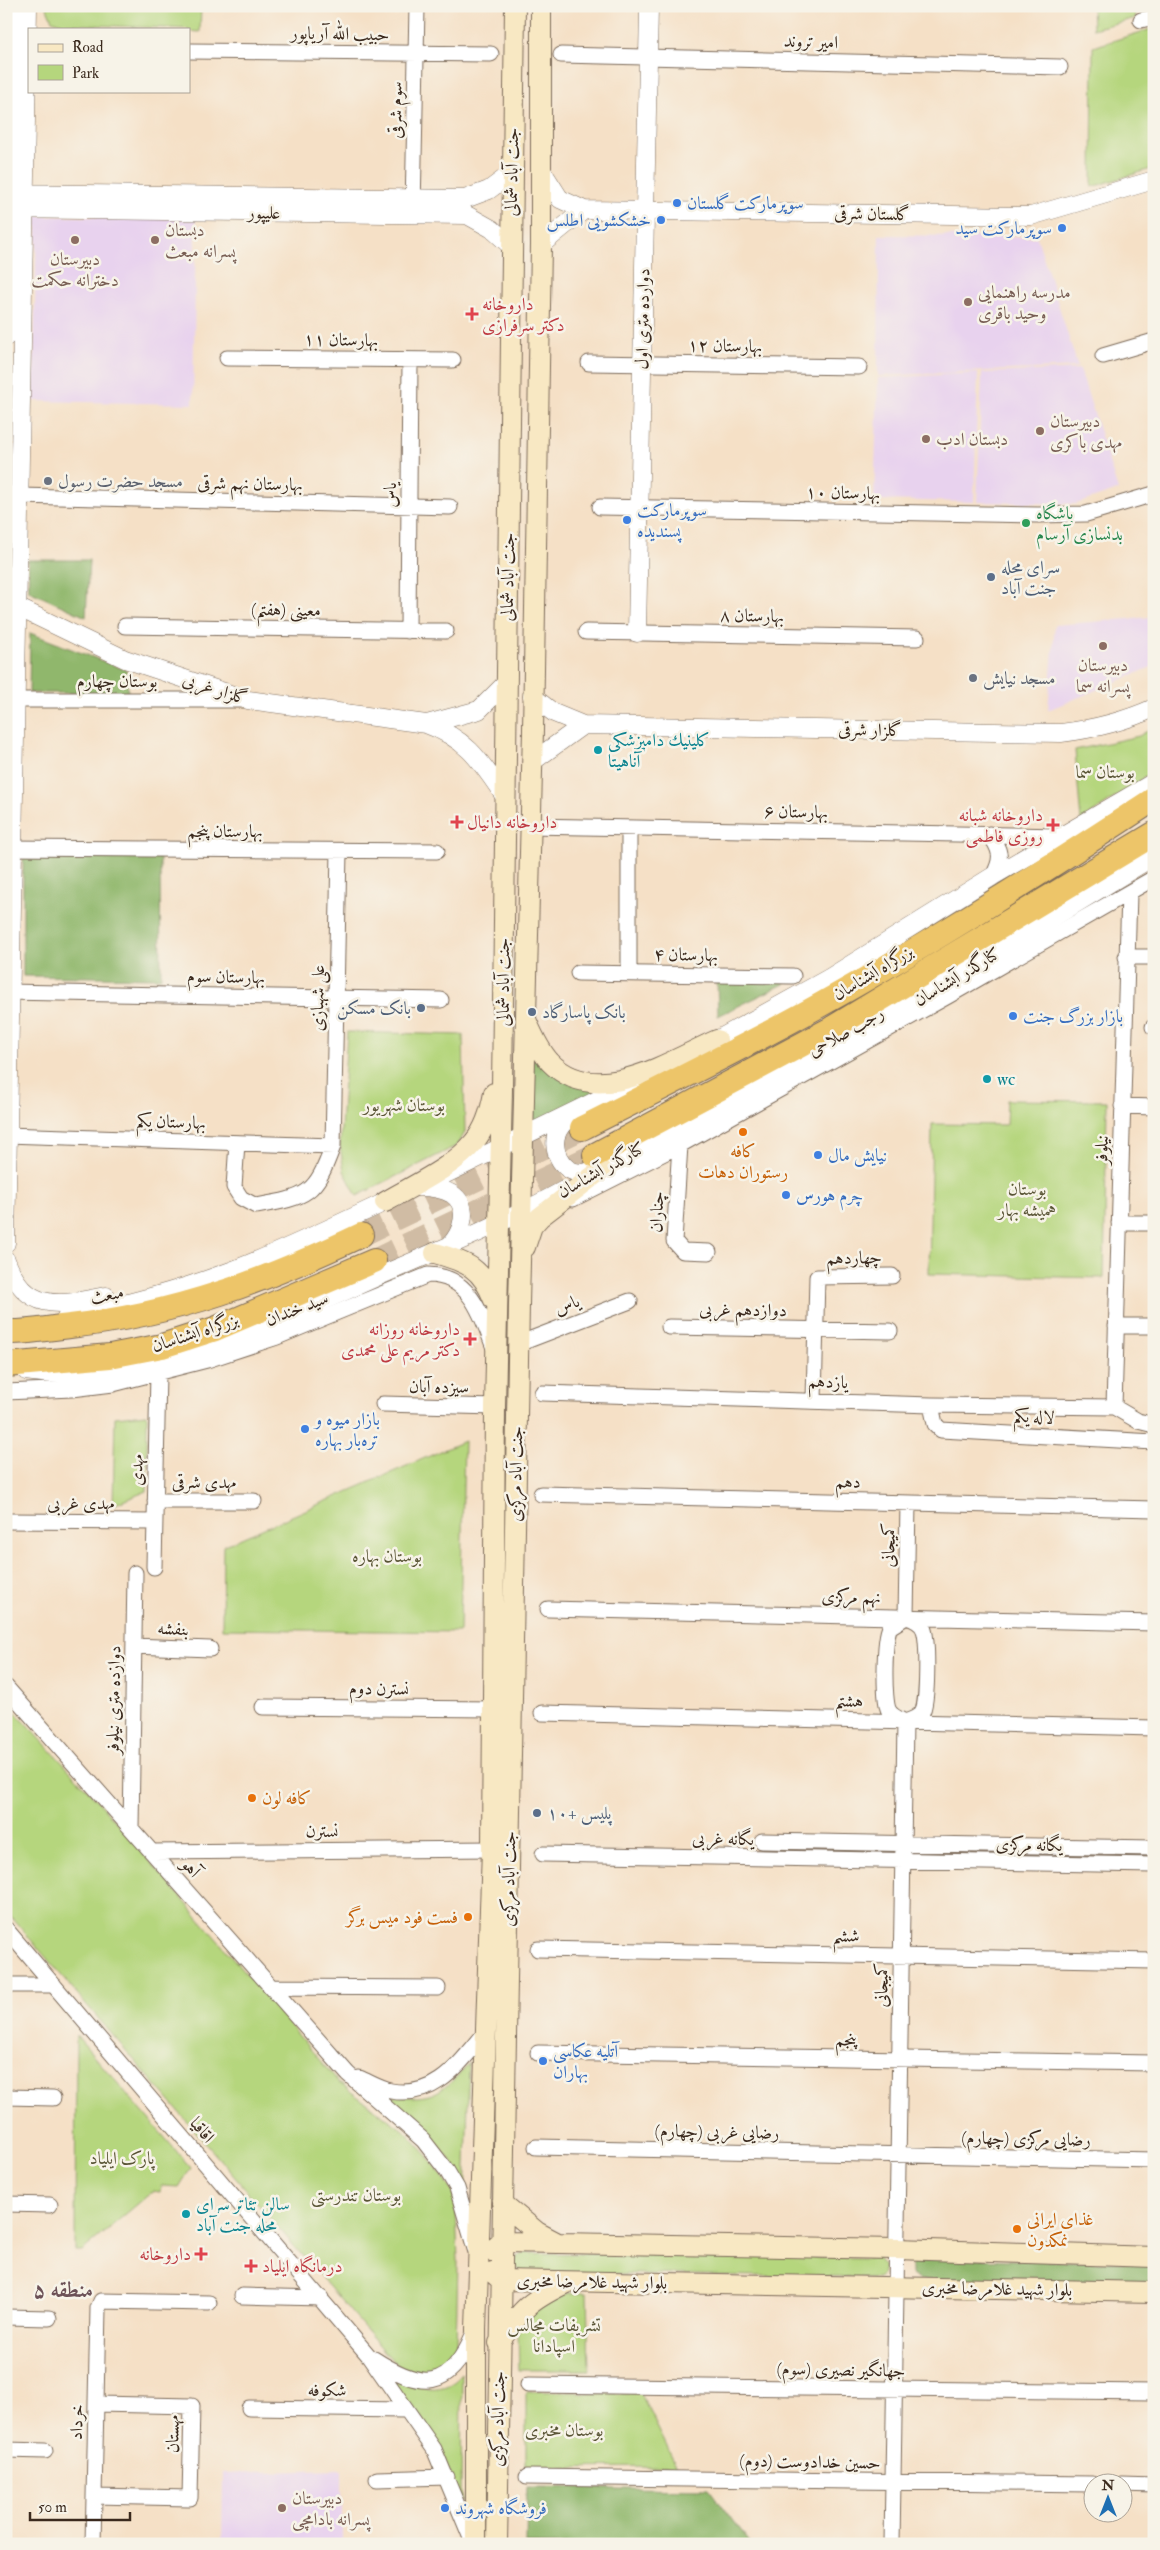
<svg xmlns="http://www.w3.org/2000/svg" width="1160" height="2550" viewBox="0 0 1160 2550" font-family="'IM FELL Double Pica',Amiri,serif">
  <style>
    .built { fill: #e8d2ee }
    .green { fill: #b5d67d; stroke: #78804e }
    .forest { fill: #90b76c; stroke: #667045 }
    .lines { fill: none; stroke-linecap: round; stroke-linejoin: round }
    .trunk-tunnel { stroke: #d0bca4; stroke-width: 24; stroke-dasharray: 24 12; stroke-linecap: butt }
    .minor-casing { stroke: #7c6a59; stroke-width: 17 }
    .tertiary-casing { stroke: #7c6a59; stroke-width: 19 }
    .secondary-casing { stroke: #7c6a59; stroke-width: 22 }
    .trunk-casing { stroke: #7c6a59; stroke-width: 26 }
    .minor { stroke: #fff; stroke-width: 15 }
    .tertiary { stroke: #fff; stroke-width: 18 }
    .secondary { stroke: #f8e8c3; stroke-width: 20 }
    .trunk { stroke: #edc569; stroke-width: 24 }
    .shop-dot { fill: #3f7fe0; stroke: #f7f3e8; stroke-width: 2 }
    .education-dot { fill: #8d6e63; stroke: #f7f3e8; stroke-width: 2 }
    .health-dot { fill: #e0444e; stroke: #f7f3e8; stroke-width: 2 }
    .worship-dot { fill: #6b7280; stroke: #f7f3e8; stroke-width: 2 }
    .leisure-dot { fill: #2e9e5b; stroke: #f7f3e8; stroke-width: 2 }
    .service-dot { fill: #5c6f8a; stroke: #f7f3e8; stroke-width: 2 }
    .culture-dot { fill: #0f9aa8; stroke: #f7f3e8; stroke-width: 2 }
    .food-dot { fill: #e8710a; stroke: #f7f3e8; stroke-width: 2 }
    .labels { text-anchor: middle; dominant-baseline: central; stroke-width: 5; stroke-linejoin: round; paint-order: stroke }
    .street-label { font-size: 18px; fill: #3b2a1e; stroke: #f7f3e8 }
    .shop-label { font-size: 18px; fill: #366cbe; stroke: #f7f3e8; text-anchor: start }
    .education-label { font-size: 18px; fill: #785e54; stroke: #f7f3e8; text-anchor: start }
    .health-label { font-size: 18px; fill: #be3a42; stroke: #f7f3e8; text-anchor: start }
    .worship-label { font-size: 18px; fill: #5b616d; stroke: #f7f3e8; text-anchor: start }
    .leisure-label { font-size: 18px; fill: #27864d; stroke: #f7f3e8; text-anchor: start }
    .service-label { font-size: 18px; fill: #4e5e75; stroke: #f7f3e8; text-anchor: start }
    .culture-label { font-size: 18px; fill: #0d838f; stroke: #f7f3e8; text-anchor: start }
    .park-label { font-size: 18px; fill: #5a5536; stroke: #f7f3e8 }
    .food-label { font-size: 18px; fill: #c56008; stroke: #f7f3e8; text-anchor: start }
    .district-label { font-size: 22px; font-weight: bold; fill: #6c5157; stroke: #f7f3e8 }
  </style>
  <rect width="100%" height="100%" fill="#f7f3e8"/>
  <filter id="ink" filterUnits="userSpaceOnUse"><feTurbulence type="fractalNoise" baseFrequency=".02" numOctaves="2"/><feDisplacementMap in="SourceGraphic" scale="10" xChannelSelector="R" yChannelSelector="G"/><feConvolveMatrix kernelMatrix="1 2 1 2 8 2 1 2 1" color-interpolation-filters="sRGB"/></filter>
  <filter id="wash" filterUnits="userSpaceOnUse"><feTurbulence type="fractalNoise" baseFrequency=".0096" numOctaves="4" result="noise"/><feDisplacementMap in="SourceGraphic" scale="20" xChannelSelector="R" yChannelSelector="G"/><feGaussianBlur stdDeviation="1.12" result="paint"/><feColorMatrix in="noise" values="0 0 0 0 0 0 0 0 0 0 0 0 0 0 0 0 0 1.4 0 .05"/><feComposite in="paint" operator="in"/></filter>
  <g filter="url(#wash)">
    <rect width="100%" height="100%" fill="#f5e0c6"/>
    <path class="built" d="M37,216L196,219L193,404L33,401Z
      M879,235L1037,237L1078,367L878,376Z
      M1080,369L1118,490L1076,504L977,502L982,373Z
      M978,373L974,502L874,500L878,378Z
      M1152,617L1154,666L1048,710L1055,625Z
      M342,2470V2544H222L223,2473Z"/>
    <path class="green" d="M46,6H201L200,32L189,31V29L64,24L52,20Z
      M1092,6H1133L1136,18L1093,29Z
      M1154,28V168L1092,187L1093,47Z
      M1154,727V771L1081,821L1075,750L1139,736Z
      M347,1032L463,1035L465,1132L458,1145L357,1196L344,1171L340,1146Z
      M1007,1100L1107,1101L1104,1278L929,1274L932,1124L1006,1125Z
      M147,1414V1491L113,1505L115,1417Z
      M464,1441L460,1632L222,1629L223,1546Z
      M6,1702L97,1800L192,1910L339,2083L407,2133L428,2156L452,2190L456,2209L458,2261L456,2346L447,2362L424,2372L400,2367L393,2361L6,1911Z
      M76,2035L191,2168L179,2187L161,2186L160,2192L153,2191L82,2251H75Z
      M469,2063L465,2201C464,2195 464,2188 462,2182C456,2156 403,2111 383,2094C428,2101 439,2098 469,2063Z
      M525,2253L877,2258L884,2267L882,2275L878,2278L524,2272L513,2266V2259Z
      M571,2293H587L589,2370H519L518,2332L521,2318L550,2297Z
      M462,2374L461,2503L440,2448L414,2407L385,2375C412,2384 441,2400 462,2374Z
      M526,2391L641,2394L677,2467L526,2468Z"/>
    <path class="forest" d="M28,560H89L86,617L29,591Z
      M30,633L126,670L128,693H29Z
      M23,854L160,857L161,978L23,976Z
      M785,978L784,984L718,1016L717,979Z
      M532,1050L610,1087L533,1126Z
      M918,2258L1154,2263V2283L919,2280L911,2275V2265Z
      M527,2487L709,2489L750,2544H526Z"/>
  </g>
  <g filter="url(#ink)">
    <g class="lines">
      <path class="trunk-tunnel" d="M361,1235L582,1128
        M374,1261L595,1155"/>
      <g class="minor-casing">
        <path id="minor" d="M1141,20L1154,17
          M189,51L491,54
          M561,55L1060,67
          M413,210L417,6
          M1103,356L1154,341
          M227,358L453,360
          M589,363L859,367
          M6,493L20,496L450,507
          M600,507L1038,515L1086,514L1154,494
          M125,626L446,631
          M408,631L410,360
          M586,632L917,638
          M6,700H242
          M530,826L1062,836
          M989,834C1001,850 1003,858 993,876
          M6,848L437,851
          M1126,957H1154
          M578,973L793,976
          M629,973V828
          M6,992L441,1000
          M1153,1027H1154
          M1122,1106L1154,1107
          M6,1135L333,1146
          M237,1143L234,1187L241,1198L256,1206C307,1197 315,1196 333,1146L339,851
          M680,1145L674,1241L683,1251L709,1252
          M573,1199L680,1145L948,996L1154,878
          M1119,1223H1154
          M1116,1326H1154
          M669,1327L890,1331
          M518,1344L630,1301
          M6,1392L72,1389L113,1384L207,1360L277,1337L428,1275C470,1275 482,1316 494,1348
          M542,1393L931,1405L1114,1407L1138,1421L1154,1425
          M814,1400L817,1277L892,1276
          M383,1404L495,1407
          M931,1405L935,1424L941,1430L1154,1442
          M1114,1407L1129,893
          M541,1494L1154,1509
          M155,1501H254
          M6,1521L155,1522
          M154,1567L158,1373
          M548,1609L1154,1623
          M906,1617C914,1619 921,1622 924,1630C928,1642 928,1703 922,1712C918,1718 911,1720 905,1722C899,1719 893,1717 889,1711C883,1701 884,1638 890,1627Z
          M906,1617L908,1503
          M134,1646L210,1649
          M6,1687L348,2074L423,2140L447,2171L457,2188L475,2249
          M263,1707L494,1709
          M542,1713L1154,1728
          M131,1828L135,1573
          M762,1841L1154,1848
          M152,1852L492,1849
          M543,1854L1154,1865
          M6,1929L369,2356L434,2449L473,2543
          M538,1949L1154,1961
          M6,1985H54
          M271,1987L438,1988
          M538,2053L1154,2063
          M359,2078C369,2082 380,2089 391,2091C437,2099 460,2062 487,2031
          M6,2097L53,2098
          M536,2147L1154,2160
          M6,2204L50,2205
          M242,2296L321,2298
          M6,2317L49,2318
          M374,2359C422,2390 449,2391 473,2335
          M528,2385L1154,2392
          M249,2408L405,2410
          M6,2450L45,2451
          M527,2477L1092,2484
          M377,2479L447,2477
          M1122,2484L1154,2485
          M94,2496L190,2498L192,2406L97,2404
          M93,2544L98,2308L101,2301L209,2303
          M892,2544L905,1722"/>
      </g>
      <g class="tertiary-casing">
        <path id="tertiary" d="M541,169L560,199L584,210L1031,216L1154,180
          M6,193L465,199L489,190L513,172
          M6,209L467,215L492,229L512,247
          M541,245L584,210
          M6,337L12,6
          M9,603L125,659L248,700L426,724C468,739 481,762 505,797
          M637,633L649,6
          M532,696L554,713L583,725L1061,733C1094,729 1123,722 1154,708
          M427,724L479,710L506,683
          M532,762L583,725
          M704,1047L829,978L993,876L1154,782
          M571,1115C566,1120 561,1125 558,1131C550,1147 560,1172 581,1173C587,1173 595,1169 600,1168
          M444,1175L636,1081
          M589,1176L906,1007L1154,856
          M418,1187C430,1187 442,1188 452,1194C471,1207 462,1233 449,1246
          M6,1243L28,6
          M6,1260C26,1313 58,1306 106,1296
          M66,1317C121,1306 178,1291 231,1271C288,1249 342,1222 398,1196
          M26,1371C138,1389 279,1320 379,1276C442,1249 504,1223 564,1190"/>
      </g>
      <g class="secondary-casing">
        <path id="secondary" d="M527,1022C533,1036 540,1051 550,1062C596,1110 669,1061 717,1040
          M385,1202C412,1186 455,1166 474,1142C486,1128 491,1110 494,1093
          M525,1247L532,1226L540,1217L601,1170
          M435,1253C467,1262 482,1268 494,1300
          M502,2203L537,2232L556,2242
          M491,2251L502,2242L896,2249L1154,2257
          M492,2272L501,2280L1154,2292
          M499,2343C521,2309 529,2301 566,2283
          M476,2544V2329L492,1849L495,1407L502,1089L515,6
          M497,2544L519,1304L533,730L541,245V6"/>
      </g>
      <g class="trunk-casing">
        <path id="trunk" d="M582,1128C661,1088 741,1049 818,1006C933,942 1044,871 1154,799
          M595,1155L831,1029L1154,834
          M6,1332C27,1333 49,1328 70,1326C178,1314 264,1281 361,1235
          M6,1365L110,1356L162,1346L215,1329L374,1261"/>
      </g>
      <use href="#minor" class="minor"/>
      <use href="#tertiary" class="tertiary"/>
      <use href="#secondary" class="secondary"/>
      <use href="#trunk" class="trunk"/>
    </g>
  </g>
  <g class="shop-dot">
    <circle cx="677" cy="203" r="5"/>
    <circle cx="661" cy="220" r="5"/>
    <circle cx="1062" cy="228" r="5"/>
    <circle cx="627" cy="520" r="5"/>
    <circle cx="1013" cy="1016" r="5"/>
    <circle cx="818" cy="1155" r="5"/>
    <circle cx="786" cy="1195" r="5"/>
    <circle cx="305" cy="1429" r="5"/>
    <circle cx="543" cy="2061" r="5"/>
    <circle cx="445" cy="2508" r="5"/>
  </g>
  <g class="education-dot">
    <circle cx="75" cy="240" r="5"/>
    <circle cx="155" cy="240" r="5"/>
    <circle cx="968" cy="302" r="5"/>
    <circle cx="1040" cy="431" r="5"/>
    <circle cx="926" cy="439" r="5"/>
    <circle cx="1103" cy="646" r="5"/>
    <circle cx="282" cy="2508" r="5"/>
  </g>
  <g class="health-dot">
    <path d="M469.5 306.5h5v5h5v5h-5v5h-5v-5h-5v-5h5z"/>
    <path d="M454.5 814.5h5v5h5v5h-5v5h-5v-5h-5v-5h5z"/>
    <path d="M1050.5 817.5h5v5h5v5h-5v5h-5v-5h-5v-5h5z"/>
    <path d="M467.5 1331.5h5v5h5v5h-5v5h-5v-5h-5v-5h5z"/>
    <path d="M198.5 2246.5h5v5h5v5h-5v5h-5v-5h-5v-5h5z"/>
    <path d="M248.5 2258.5h5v5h5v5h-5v5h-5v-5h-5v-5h5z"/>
  </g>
  <g class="worship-dot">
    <circle cx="48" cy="481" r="5"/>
    <circle cx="973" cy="678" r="5"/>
  </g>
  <circle class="leisure-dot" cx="1026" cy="523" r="5"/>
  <g class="service-dot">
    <circle cx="991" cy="577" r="5"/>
    <circle cx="421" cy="1008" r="5"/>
    <circle cx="532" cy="1012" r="5"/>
    <circle cx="537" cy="1813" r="5"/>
  </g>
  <g class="culture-dot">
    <circle cx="598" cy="750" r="5"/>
    <circle cx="987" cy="1079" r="5"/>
    <circle cx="186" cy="2214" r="5"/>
  </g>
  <g class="food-dot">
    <circle cx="743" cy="1132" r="5"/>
    <circle cx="252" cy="1798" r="5"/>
    <circle cx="468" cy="1917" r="5"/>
    <circle cx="1017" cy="2229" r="5"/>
  </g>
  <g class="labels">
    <g class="street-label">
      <text transform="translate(340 34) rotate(1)">حبیب الله آریاپور</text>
      <text transform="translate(811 42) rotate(2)">امیر تروند</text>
      <text transform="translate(396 110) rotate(-89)">سوم شرقی</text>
      <text transform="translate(512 172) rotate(-89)">جنت آباد شمالی</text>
      <text transform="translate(264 213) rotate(1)">علیپور</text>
      <text transform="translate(872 214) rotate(1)">گلستان شرقی</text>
      <text transform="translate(643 319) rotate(-89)">دوارده متری اول</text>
      <text transform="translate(341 340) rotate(1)">بهارستان ۱۱</text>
      <text transform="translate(725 346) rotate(1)">بهارستان ۱۲</text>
      <text transform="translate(250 484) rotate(1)">بهارستان نهم شرقی</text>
      <text transform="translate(843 493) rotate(1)">بهارستان ۱۰</text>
      <text transform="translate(390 495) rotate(-90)">یاس</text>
      <text transform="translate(508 577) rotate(-89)">جنت آباد شمالی</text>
      <text transform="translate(286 610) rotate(1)">معینی (هفتم)</text>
      <text transform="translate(752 616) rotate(1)">بهارستان ۸</text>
      <text x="117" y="681">بوستان چهارم</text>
      <text transform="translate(215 689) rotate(18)">گلزار غربی</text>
      <text transform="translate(870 730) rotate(1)">گلزار شرقی</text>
      <text transform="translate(796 812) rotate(1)">بهارستان ۶</text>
      <text x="225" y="831">بهارستان پنجم</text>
      <text transform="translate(686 955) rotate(1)">بهارستان ۴</text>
      <text transform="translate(873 973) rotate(-31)">بزرگراه آبشناسان</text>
      <text transform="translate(226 977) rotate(1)">بهارستان سوم</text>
      <text transform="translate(957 977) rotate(-31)">کنارگذر آبشناسان</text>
      <text transform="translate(503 982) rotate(-90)">جنت آباد شمالی</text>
      <text transform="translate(318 998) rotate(-89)">علی شهبازی</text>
      <text transform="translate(846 1032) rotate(-29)">رجب صلاحی</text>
      <text transform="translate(171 1122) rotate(2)">بهارستان یکم</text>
      <text transform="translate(1102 1150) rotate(-88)">نیلوفر</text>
      <text transform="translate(601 1170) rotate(-29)">کنارگذر آبشناسان</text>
      <text transform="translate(657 1212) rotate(-87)">چناران</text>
      <text transform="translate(854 1258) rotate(-1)">چهاردهم</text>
      <text transform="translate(107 1295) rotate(-11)">مبعث</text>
      <text transform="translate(567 1305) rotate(-21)">یاس</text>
      <text transform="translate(297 1309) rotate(-21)">سید خندان</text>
      <text transform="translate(743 1310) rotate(1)">دوازدهم غربی</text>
      <text transform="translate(195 1333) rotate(-18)">بزرگراه آبشناسان</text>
      <text transform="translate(828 1382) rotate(2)">یازدهم</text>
      <text transform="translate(439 1387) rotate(1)">سیزده آبان</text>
      <text transform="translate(1034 1417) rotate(3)">لاله یکم</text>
      <text transform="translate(137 1470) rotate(-89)">مهدی</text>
      <text transform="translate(516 1474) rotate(-89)">جنت آباد مرکزی</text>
      <text x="204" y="1482">مهدی شرقی</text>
      <text transform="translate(848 1482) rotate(1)">دهم</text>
      <text x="81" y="1503">مهدی غربی</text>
      <text transform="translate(889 1545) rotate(-89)">کمیجانی</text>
      <text transform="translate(851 1597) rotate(1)">نهم مرکزی</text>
      <text transform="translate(173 1629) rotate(3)">بنفشه</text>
      <text transform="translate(379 1689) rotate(1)">نسترن دوم</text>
      <text transform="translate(114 1700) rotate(-89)">دوازده متری نیلوفر</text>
      <text transform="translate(849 1701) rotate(1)">هشتم</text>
      <text x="322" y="1831">نسترن</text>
      <text transform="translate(723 1839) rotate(1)">یگانه غربی</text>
      <text transform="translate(1029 1845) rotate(1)">یگانه مرکزی</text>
      <text transform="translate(191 1868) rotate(49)">آهو</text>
      <text transform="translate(509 1879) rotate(-89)">جنت آباد مرکزی</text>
      <text transform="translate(846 1936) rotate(1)">ششم</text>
      <text transform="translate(882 1985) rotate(-89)">کمیجانی</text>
      <text transform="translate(846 2040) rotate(1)">پنجم</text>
      <text transform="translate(202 2130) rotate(50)">اقاقیا</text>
      <text transform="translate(717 2132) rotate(1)">رضایی غربی (چهارم)</text>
      <text transform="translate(1026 2139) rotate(1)">رضایی مرکزی (چهارم)</text>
      <text transform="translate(592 2282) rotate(1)">بلوار شهید غلامرضا مخبری</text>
      <text transform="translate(997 2289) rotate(1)">بلوار شهید غلامرضا مخبری</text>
      <text transform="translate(841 2370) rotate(1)">جهانگیر نصیری (سوم)</text>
      <text x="327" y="2390">شکوفه</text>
      <text transform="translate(498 2419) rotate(-89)">جنت آباد مرکزی</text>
      <text transform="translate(77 2422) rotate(-88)">خرداد</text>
      <text transform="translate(173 2434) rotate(-89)">مهستان</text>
      <text transform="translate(810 2462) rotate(1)">حسین خدادوست (دوم)</text>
    </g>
    <g class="shop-label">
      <text x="687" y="203">سوپرمارکت گلستان</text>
      <text x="651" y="220" text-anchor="end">خشکشویی اطلس</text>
      <text x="1052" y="228" text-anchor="end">سوپرمارکت سید</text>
      <text x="637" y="510">سوپرمارکت<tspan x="637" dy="21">پسندیده</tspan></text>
      <text x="1023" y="1016">بازار بزرگ جنت</text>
      <text x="828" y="1155">نیایش مال</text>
      <text x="796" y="1195">چرم هورس</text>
      <text x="315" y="1419">بازار میوه و<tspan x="315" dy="21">تره‌بار بهاره</tspan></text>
      <text x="553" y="2051">آتلیه عکاسی<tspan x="553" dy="21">بهاران</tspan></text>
      <text x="455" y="2508">فروشگاه شهروند</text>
    </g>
    <g class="education-label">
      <text x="165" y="230">دبستان<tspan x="165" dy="21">پسرانه مبعث</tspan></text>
      <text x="75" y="259" text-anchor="middle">دبیرستان<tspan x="75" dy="21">دخترانه حکمت</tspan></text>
      <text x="978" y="292">مدرسه راهنمایی<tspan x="978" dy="21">وحید باقری</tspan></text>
      <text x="1050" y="421">دبیرستان<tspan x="1050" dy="21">مهدی باکری</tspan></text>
      <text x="936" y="439">دبستان ادب</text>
      <text x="1103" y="665" text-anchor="middle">دبیرستان<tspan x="1103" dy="21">پسرانه سما</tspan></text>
      <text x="292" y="2498">دبیرستان<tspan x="292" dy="21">پسرانه بادامچی</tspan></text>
    </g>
    <g class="health-label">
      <text x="482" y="304">داروخانه<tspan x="482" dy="21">دکتر سرفرازی</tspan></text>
      <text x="1043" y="815" text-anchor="end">داروخانه شبانه<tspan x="1043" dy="21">روزی فاطمی</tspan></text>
      <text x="467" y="822">داروخانه دانیال</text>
      <text x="460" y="1329" text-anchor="end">داروخانه روزانه<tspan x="460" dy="21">دکتر مریم علی محمدی</tspan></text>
      <text x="191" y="2254" text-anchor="end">داروخانه</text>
      <text x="262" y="2266">درمانگاه ایلیاد</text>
    </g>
    <g class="worship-label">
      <text x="58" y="481">مسجد حضرت رسول</text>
      <text x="983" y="678">مسجد نیایش</text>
    </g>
    <g class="leisure-label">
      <text x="1036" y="513">باشگاه<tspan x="1036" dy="21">بدنسازی آرسام</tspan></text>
    </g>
    <g class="service-label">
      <text x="1001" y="567">سرای محله<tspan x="1001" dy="21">جنت آباد</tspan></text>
      <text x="411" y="1008" text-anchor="end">بانک مسکن</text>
      <text x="542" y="1012">بانک پاسارگاد</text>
      <text x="547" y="1813">پلیس +۱۰</text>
    </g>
    <g class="culture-label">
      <text x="608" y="740">كلينيك دامپزشكی<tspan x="608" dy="21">آناهيتا</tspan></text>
      <text x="997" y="1079">wc</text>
      <text x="196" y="2204">سالن تئاتر سرای<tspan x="196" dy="21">محله جنت آباد</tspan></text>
    </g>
    <g class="park-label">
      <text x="1105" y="772">بوستان سما</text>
      <text x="404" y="1105">بوستان شهریور</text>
      <text x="1027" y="1189">بوستان<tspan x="1027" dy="21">همیشه بهار</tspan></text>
      <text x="387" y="1556">بوستان بهاره</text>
      <text x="122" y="2158">پارک ایلیاد</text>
      <text x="356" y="2195">بوستان تندرستی</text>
      <text x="554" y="2325">تشریفات مجالس<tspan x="554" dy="21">اسپادانا</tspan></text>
      <text x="564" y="2430">بوستان مخبری</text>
    </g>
    <g class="food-label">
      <text x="743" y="1151" text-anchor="middle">کافه<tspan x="743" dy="21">رستوران دهات</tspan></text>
      <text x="262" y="1798">کافه لون</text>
      <text x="458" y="1917" text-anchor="end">فست فود میس برگر</text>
      <text x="1027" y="2219">غذای ایرانی<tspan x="1027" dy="21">نمکدون</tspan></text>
    </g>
    <g class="district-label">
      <text x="63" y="2290">منطقه ۵</text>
    </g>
  </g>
  <rect width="1160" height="2550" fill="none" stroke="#f7f3e8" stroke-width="25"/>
  <rect x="28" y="28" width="162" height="65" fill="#f7f3e8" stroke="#aca397"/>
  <rect x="38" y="44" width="25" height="8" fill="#f8e8c3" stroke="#aca397"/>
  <text x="72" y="52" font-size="15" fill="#3b2a1e">Road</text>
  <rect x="38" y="65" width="25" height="15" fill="#b5d67d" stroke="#aca397"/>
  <text x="72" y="78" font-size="15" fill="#3b2a1e">Park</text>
  <g transform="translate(1108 2498)"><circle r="24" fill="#f7f3e8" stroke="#aca397"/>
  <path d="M0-4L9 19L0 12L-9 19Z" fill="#1f6fb2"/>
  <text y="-8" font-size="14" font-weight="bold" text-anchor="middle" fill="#3b2a1e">N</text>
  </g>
  <path d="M30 2512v8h100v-8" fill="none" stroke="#3b2a1e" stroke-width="2.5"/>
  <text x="38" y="2512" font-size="15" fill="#3b2a1e" stroke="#f7f3e8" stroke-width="4" paint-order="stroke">50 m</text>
</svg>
